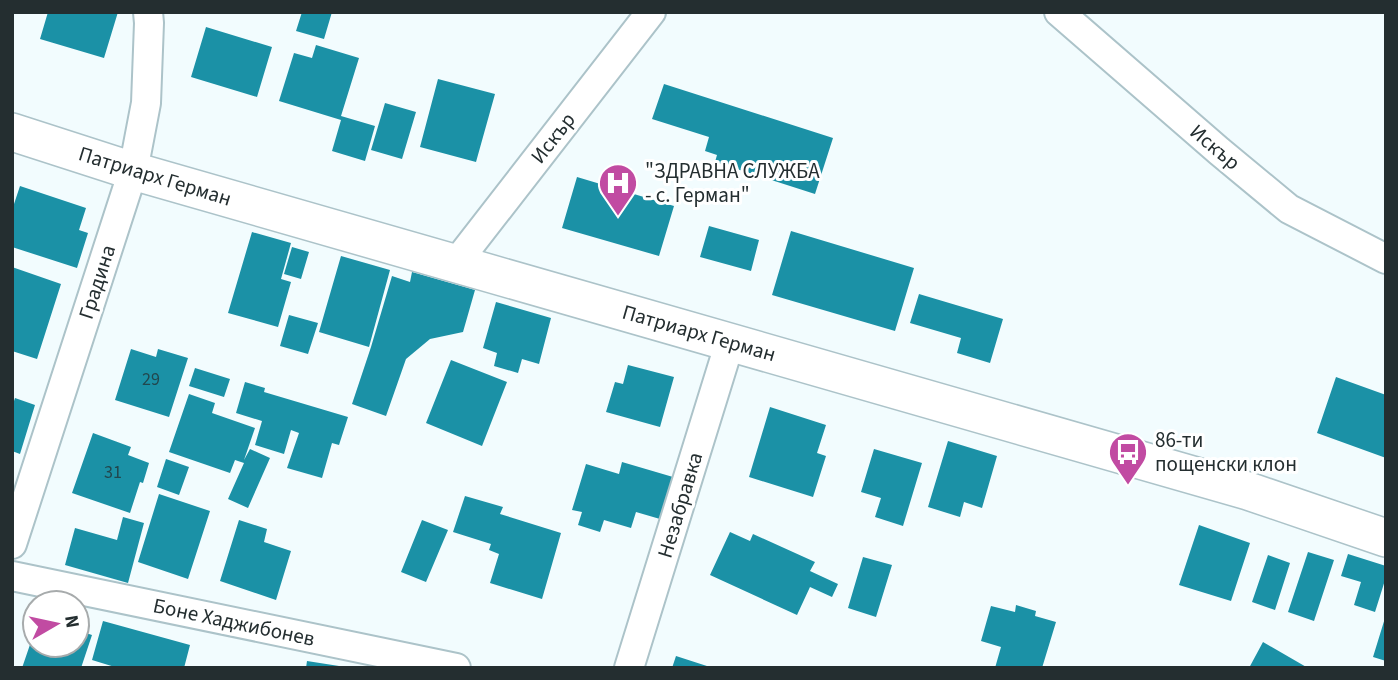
<svg xmlns="http://www.w3.org/2000/svg" width="1398" height="680" viewBox="0 0 1398 680" font-family="'Source Sans 3',sans-serif">
  <style>
    .building { fill: #1b91a6 }
    .lines { fill: none; stroke-linecap: round; stroke-linejoin: round }
    .minor-casing { stroke: #acc3c9; stroke-width: 32 }
    .tertiary-casing { stroke: #acc3c9; stroke-width: 40 }
    .minor { stroke: #fff; stroke-width: 28 }
    .tertiary { stroke: #fff; stroke-width: 37 }
    .labels { text-anchor: middle; dominant-baseline: central; stroke-width: 6; stroke-linejoin: round; paint-order: stroke }
    .number-label { font-size: 18px; fill: #22474e }
    .street-label { font-size: 21px; fill: #242e30; stroke: #fff }
    .poi-label { font-size: 21px; fill: #242e30; stroke: #fff; text-anchor: start }
  </style>
  <rect width="100%" height="100%" fill="#f2fcfe"/>
  <path class="building" d="M48,12H118L104,58L40,39Z
    M302,12H332L324,39L296,31Z
    M206,27L272,47L257,97L191,77Z
    M316,45L359,58L341,116L375,126L365,161L332,151L341,120L279,101L294,53L312,58Z
    M438,79L495,94L476,162L420,147Z
    M664,84L833,138L815,194L715,162L717,155L705,151L709,137L652,119Z
    M385,103L416,112L402,159L371,150Z
    M577,177L674,206L659,256L562,228Z
    M20,186L86,208L79,230L88,233L77,268L12,247V210Z
    M709,226L759,240L751,271L700,257Z
    M791,231L914,268L895,331L772,295Z
    M252,232L291,243L281,279L291,282L278,327L228,313Z
    M292,247L309,252L301,279L284,274Z
    M341,256L390,270L369,347L319,332Z
    M12,267L61,284L37,359L12,351Z
    M412,272L475,290L463,332L430,339L406,359L386,416L352,404L371,347L392,276L410,282Z
    M919,294L1003,319L990,363L957,353L961,338L910,323Z
    M496,302L551,318L539,364L522,359L518,373L494,366L497,353L483,348Z
    M289,315L318,323L308,354L280,346Z
    M131,349L156,357L158,349L188,358L169,417L115,400Z
    M451,360L507,382L482,446L426,423Z
    M628,365L674,377L660,427L606,412L615,382L623,384Z
    M195,368L230,379L224,397L189,386Z
    M1336,377L1386,395V458L1317,433Z
    M245,382L265,388L264,392L348,417L339,445L332,443L322,478L287,468L299,433L291,430L284,454L255,445L262,421L236,413Z
    M189,394L215,403L212,413L255,428L244,460L250,449L270,458L248,508L228,499L244,463L235,460L230,473L169,452Z
    M15,398L35,405L20,454L12,451V407Z
    M770,407L826,425L817,453L826,456L813,497L749,477Z
    M93,433L131,447L128,455L149,463L143,483L140,482L130,513L72,493Z
    M948,441L997,456L982,508L964,502L960,517L928,507Z
    M874,449L922,463L903,526L875,517L881,498L861,492Z
    M166,459L189,467L179,495L157,487Z
    M622,462L673,477L660,519L636,512L631,528L604,520L600,532L578,525L582,512L572,510L586,464L619,474Z
    M159,494L210,511L188,579L138,562Z
    M465,496L503,507L500,514L561,533L542,599L490,583L499,554L489,550L491,544L453,532Z
    M123,517L144,523L128,583L65,565L75,528L117,540Z
    M239,520L267,529L264,542L291,551L276,600L220,581Z
    M422,520L448,530L426,582L401,572Z
    M1199,525L1250,543L1231,601L1179,585Z
    M730,532L750,541L753,534L815,562L810,571L838,584L832,597L810,587L797,615L710,575Z
    M1308,552L1334,560L1314,621L1288,612Z
    M1348,554L1386,566V577L1375,612L1354,605L1361,582L1341,576Z
    M1268,555L1290,563L1275,610L1252,602Z
    M863,557L892,565L876,617L848,608Z
    M1016,605L1036,611L1035,616L1056,622L1042,668H995L1001,647L981,641L991,606L1015,612Z
    M1385,618H1386V661L1373,657Z
    M103,621L190,645L184,668H118L92,660Z
    M35,630V645H77V630L92,635L81,668H22Z
    M1263,642L1308,668H1249Z
    M676,656L710,667V668H672Z
    M307,661L339,666V668H306Z"/>
  <g class="lines">
    <g class="minor-casing">
      <path id="minor" d="M1059,12L1219,151L1289,209L1386,259
        M456,263L651,12
        M12,544L133,171L146,103L149,23L148,12
        M12,576L456,668
        M629,668L730,342"/>
    </g>
    <g class="tertiary-casing">
      <path id="tertiary" d="M12,132L133,171L1248,491L1386,538"/>
    </g>
    <use href="#minor" class="minor"/>
    <use href="#tertiary" class="tertiary"/>
  </g>
  <defs>
    <g id="hospital-pin" transform="scale(2.0125)"><path d="M0 17L-7.5 6A9.5 9.5 0 1 1 7.5 6Z" fill="#c14ba2" stroke="#fff"/><path d="M-5-5h3v3.5h4V-5h3V5h-3V1.5h-4V5h-3Z" fill="#fff"/></g>
    <g id="bus-pin" transform="scale(2.0125)"><path d="M0 17L-7.5 6A9.5 9.5 0 1 1 7.5 6Z" fill="#c14ba2" stroke="#fff"/><path d="M-5-6H5V4H4V6H2V4H-2V6H-4V4H-5ZM-3.5-4V0h7V-4ZM-3.5 1.2v1.5H-2V1.2ZM2 1.2v1.5H3.5V1.2Z" fill="#fff"/></g>
  </defs>
  <g fill-rule="evenodd">
    <use href="#hospital-pin" x="618" y="183"/>
    <use href="#bus-pin" x="1128" y="452"/>
  </g>
  <g class="labels">
    <g class="number-label">
      <text x="151" y="379">29</text>
      <text x="113" y="472">31</text>
    </g>
    <g class="street-label">
      <text transform="translate(553 138) rotate(-52)">Искър</text>
      <text transform="translate(1215 147) rotate(40)">Искър</text>
      <text transform="translate(155 176) rotate(17)">Патриарх Герман</text>
      <text transform="translate(97 282) rotate(-72)">Градина</text>
      <text transform="translate(699 333) rotate(16)">Патриарх Герман</text>
      <text transform="translate(680 505) rotate(-73)">Незабравка</text>
      <text transform="translate(234 622) rotate(12)">Боне Хаджибонев</text>
    </g>
    <g class="poi-label">
      <text x="645" y="171">"ЗДРАВНА СЛУЖБА<tspan x="645" dy="24">- с. Герман"</tspan></text>
      <text x="1155" y="440">86-ти<tspan x="1155" dy="24">пощенски клон</tspan></text>
    </g>
  </g>
  <rect width="1398" height="680" fill="none" stroke="#242e30" stroke-width="28"/>
  <g transform="translate(56 624) rotate(81)"><circle r="33" fill="#ffffff" stroke="#a7abac" stroke-width="2"/>
  <path d="M0-5L12 26L0 18L-12 26Z" fill="#c14ba2"/>
  <text y="-10" font-size="19" font-weight="bold" text-anchor="middle" fill="#242e30">N</text>
  </g>
</svg>
